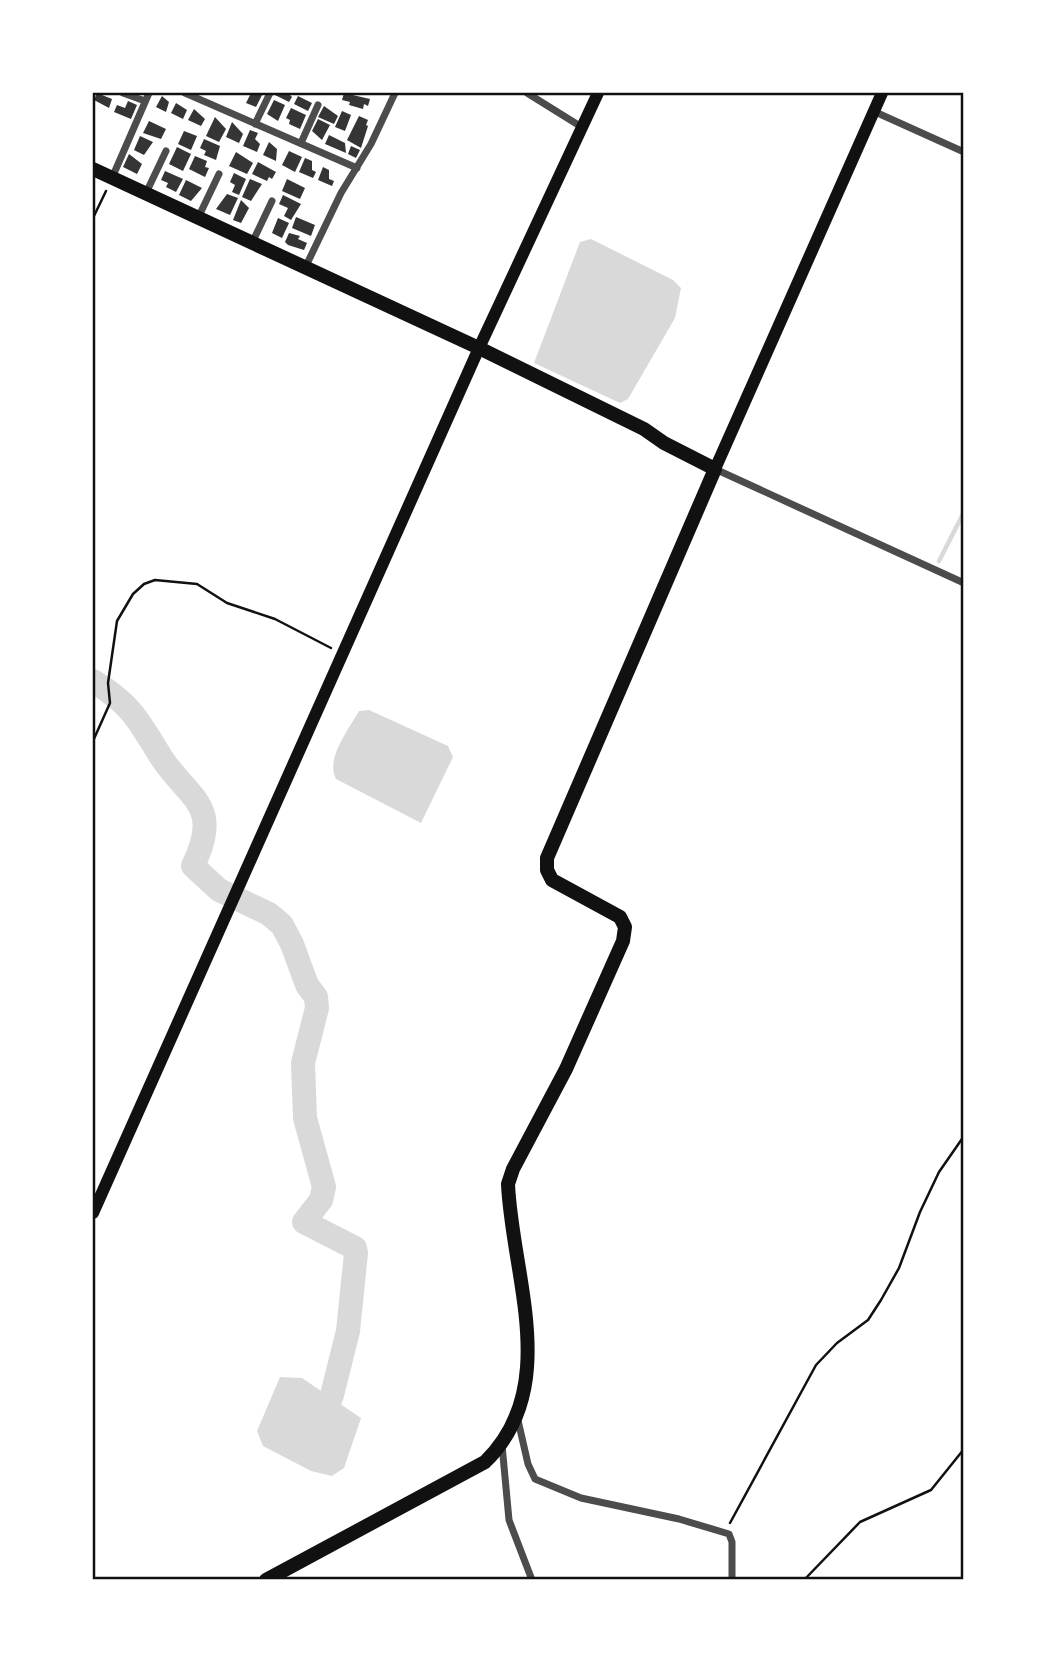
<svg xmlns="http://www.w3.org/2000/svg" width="1057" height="1673" viewBox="0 0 1057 1673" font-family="Overpass,sans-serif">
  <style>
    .water { fill: #d9d9d9 }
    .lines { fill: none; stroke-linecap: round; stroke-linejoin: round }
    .stream { stroke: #d9d9d9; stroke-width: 4.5 }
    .river { stroke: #d9d9d9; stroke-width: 24 }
    .building { fill: #353535 }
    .path { stroke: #111; stroke-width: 2.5 }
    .minor { stroke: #4c4c4c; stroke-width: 7 }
    .secondary { stroke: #111; stroke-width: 12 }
    .primary { stroke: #111; stroke-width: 14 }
    .neatline { fill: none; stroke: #111; stroke-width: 2.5 }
  </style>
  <rect width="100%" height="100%" fill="#fff"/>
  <path class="water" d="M591,239L673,280L681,288L675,318L628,399L620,403L534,363L580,242Z
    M369,710L448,746L453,757L421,823L336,779C325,759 349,729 359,711Z
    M280,1377L302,1378L361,1418L344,1468L332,1476L311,1471L263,1446L257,1431Z"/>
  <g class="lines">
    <path class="stream" d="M939,561L964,512"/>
    <path class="river" d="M93,681C132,705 138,720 161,757C189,800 223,804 193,866L219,890L269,914L282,925L292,944L307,985L316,997L317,1008L303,1063L305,1118L324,1187L321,1200L304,1222L355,1248L356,1253L348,1331L332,1395L319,1428"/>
  </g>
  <path class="building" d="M97,93L112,99L109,108L94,100Z
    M251,93H263L256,107L246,103Z
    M277,93H288L292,97L289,102L275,95Z
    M344,93L370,99L368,106L364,104L363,109L349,105L350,102L342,100Z
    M162,96L169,102L166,112L156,107Z
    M298,96L312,103L308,111L294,104Z
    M274,100L285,105L278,121L267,114Z
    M128,101L137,105L131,119L114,112L117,105L125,108Z
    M176,103L187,110L183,119L171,113Z
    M324,106L338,116L334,124L318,117Z
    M291,108L306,115L300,129L289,124L290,120L286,118Z
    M194,109L205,119L201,126L188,120Z
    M342,111L351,115L345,131L335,127Z
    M359,116L368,120L366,125L368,126L361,148L347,140Z
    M215,117L226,129L219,142L206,136Z
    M318,119L330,125L322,140L312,131Z
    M149,121L166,129L161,139L143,133Z
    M232,122L243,134L239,143L226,137Z
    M250,130L258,133L255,139L260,144L257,152L243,146Z
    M184,131L197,136L191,150L178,144Z
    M329,135L345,143L346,153L325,144Z
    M140,136L153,142L144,155L134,150Z
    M204,139L220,146L216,160L204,155L206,151L200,148Z
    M269,142L277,149L276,161L263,155Z
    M351,146L360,150L356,158L348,154Z
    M177,147L191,154L183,171L169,164Z
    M289,151L302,157L295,172L282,165Z
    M236,152L253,163L247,174L229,166Z
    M129,154L142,164L137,174L123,167Z
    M195,156L207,161L205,167L209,168L205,177L189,169Z
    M305,158L312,161V170L316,172L313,178L299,172Z
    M258,162L276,172L272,179L269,177L267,181L252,174Z
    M323,167L329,170V179L334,181L332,186L318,180Z
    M165,171L183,179L176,192L166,187L168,183L161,180Z
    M234,173L246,179L239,195L232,192L235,185L230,182Z
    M250,179L262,184L251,201L242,197Z
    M287,179L305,188L300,199L282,191Z
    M186,180L202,188L191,201L179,195Z
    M227,194L238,198L230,215L216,209Z
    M283,195L301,204L291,220L284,216L288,208L279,204Z
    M241,200L249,208L241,223L233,220Z
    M296,217L315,225L311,236L292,228Z
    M278,218L289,223L282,238L272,233Z
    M289,233L300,236L298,239L307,243L304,250L288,245L285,242Z"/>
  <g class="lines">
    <path class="path" d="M93,218L106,191
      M93,741L110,703L108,683L117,621L133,594L144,584L155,580L197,584L227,603L275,619L331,648
      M730,1523L816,1365L837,1343L868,1320L881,1300L899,1268L920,1212L939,1172L964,1136
      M804,1580L860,1522L931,1490L964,1449"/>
    <path class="minor" d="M123,93L145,101
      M185,93L357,168
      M527,93L580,126
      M873,111L964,152
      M255,124L270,93
      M301,143L318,105
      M112,178L149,93
      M146,193L166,151
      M198,218L219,174
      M252,243L272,201
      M305,268L341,193L371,144L395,93
      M715,469L964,583
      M517,1416L528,1464L535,1479L581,1498L679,1519L729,1534L732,1542V1580
      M502,1445L509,1520L532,1580"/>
    <path class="secondary" d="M715,469L882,93
      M93,1213L479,348L598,93"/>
    <path class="primary" d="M93,169L479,348L644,429L664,443L715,469L547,858V870L552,880L620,917L625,927L623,941L566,1069L513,1169L508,1184C512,1276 562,1387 485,1462L266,1580"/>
  </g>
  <rect width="1057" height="1673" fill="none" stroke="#ffffff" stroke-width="189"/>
  <rect x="94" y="94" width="868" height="1484" class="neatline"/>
</svg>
